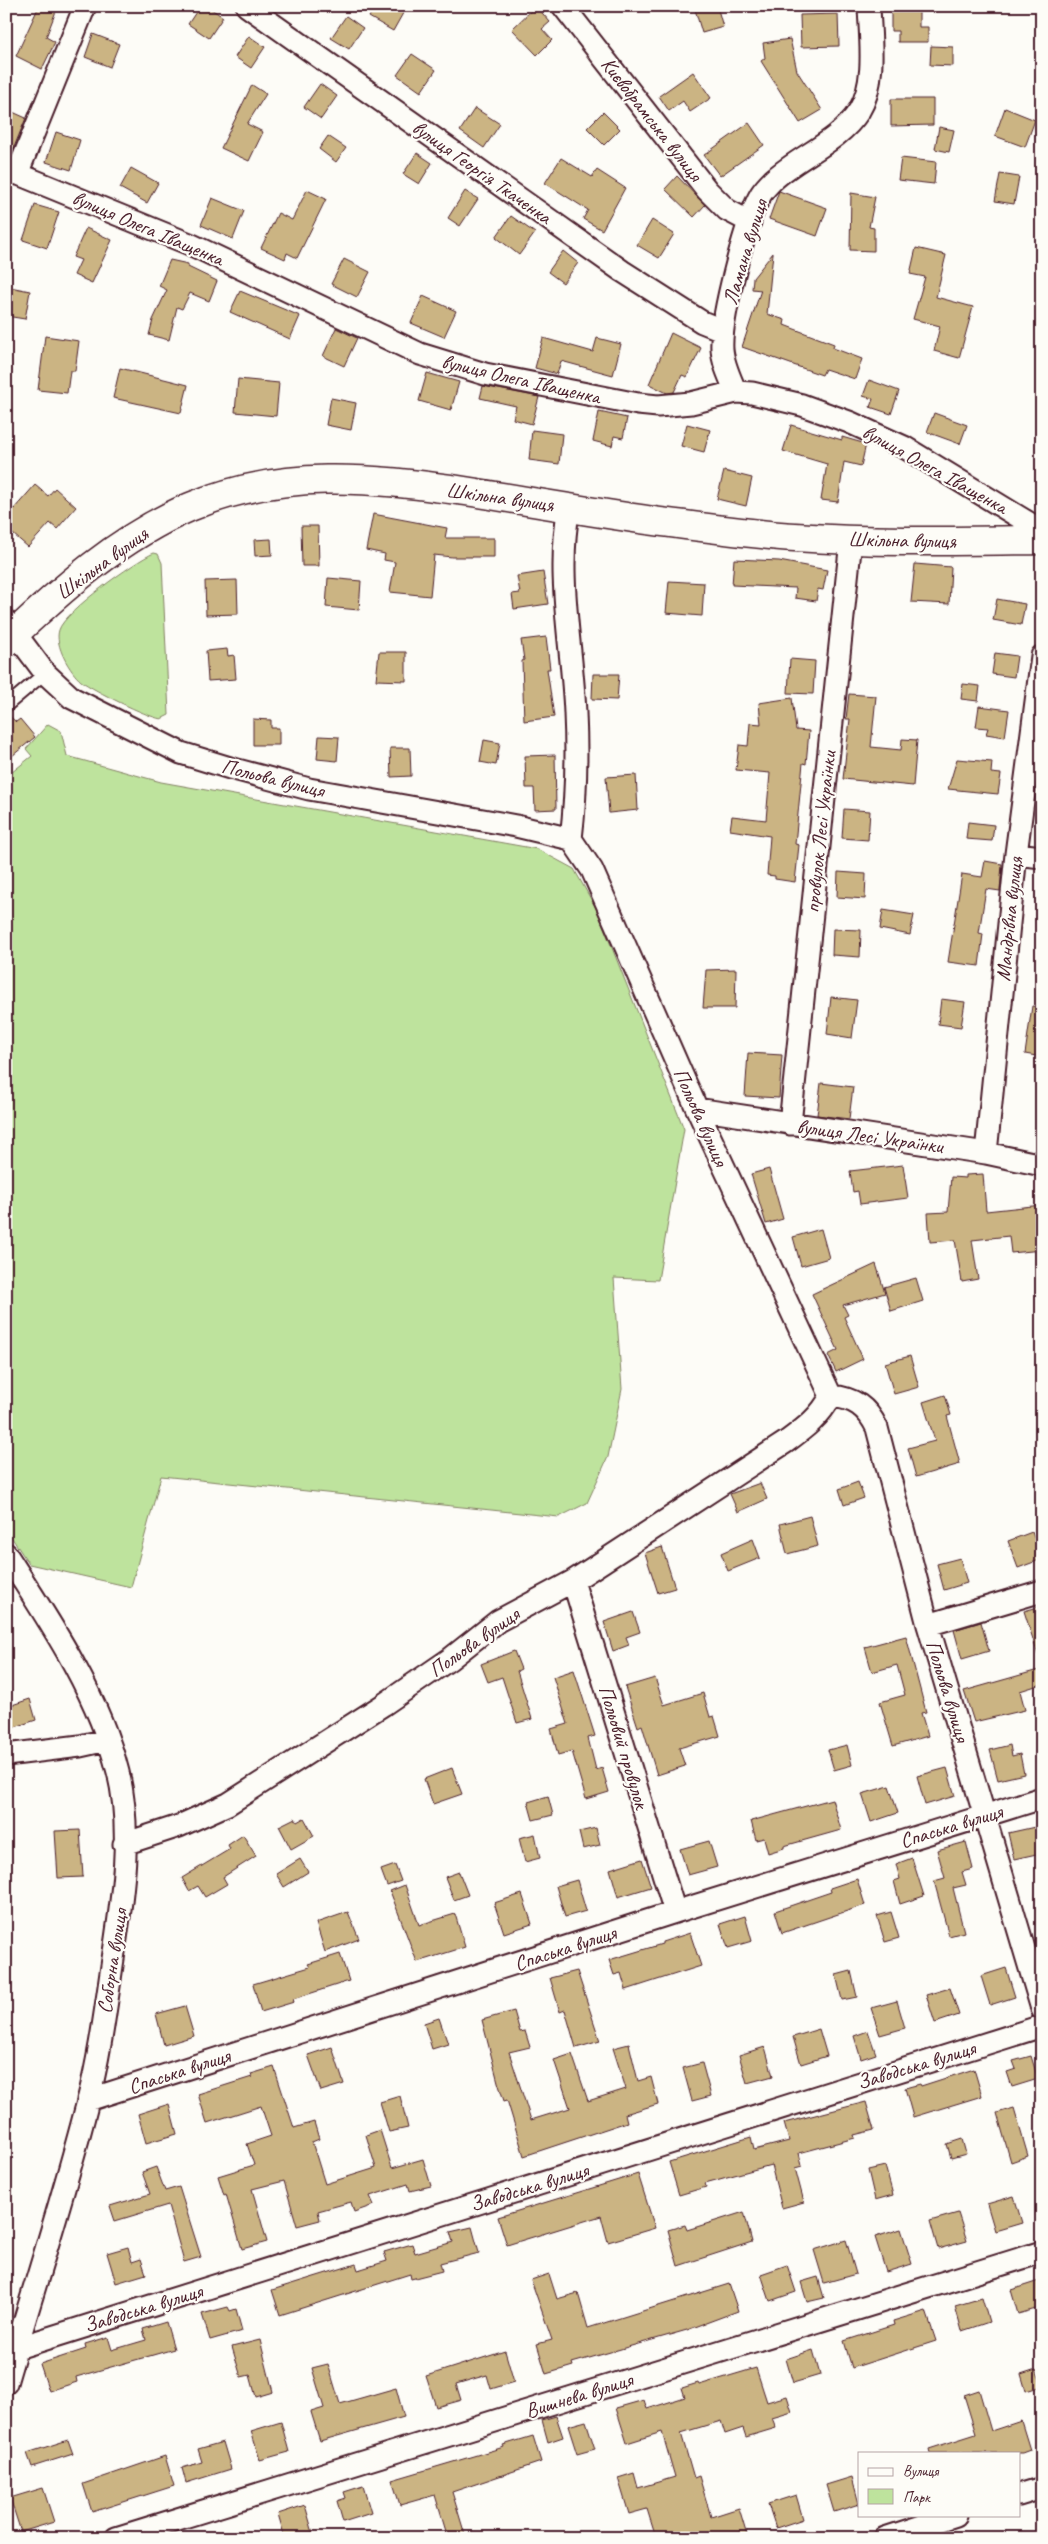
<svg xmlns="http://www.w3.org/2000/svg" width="1048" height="2544" viewBox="0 0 1048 2544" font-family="Caveat,sans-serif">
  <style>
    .green { fill: #bee39d; stroke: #848164 }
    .building { fill: #cbb483; stroke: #4a1f2b }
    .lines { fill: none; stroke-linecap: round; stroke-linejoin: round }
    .service-casing { stroke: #4a1f2b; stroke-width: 15 }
    .minor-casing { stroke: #4a1f2b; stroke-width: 25 }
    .secondary-casing { stroke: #4a1f2b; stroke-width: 31 }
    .service { stroke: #fdfcf7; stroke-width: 11 }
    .minor { stroke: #fdfcf7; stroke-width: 21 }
    .secondary { stroke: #fdfcf7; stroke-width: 28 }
    .labels { text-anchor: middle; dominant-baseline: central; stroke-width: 4.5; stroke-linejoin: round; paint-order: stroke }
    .street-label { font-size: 21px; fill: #4a1f2b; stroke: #fdfcf7 }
  </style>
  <rect width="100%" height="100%" fill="#fdfcf7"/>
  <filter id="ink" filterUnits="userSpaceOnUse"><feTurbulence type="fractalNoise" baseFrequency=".02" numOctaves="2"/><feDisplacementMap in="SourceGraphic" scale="10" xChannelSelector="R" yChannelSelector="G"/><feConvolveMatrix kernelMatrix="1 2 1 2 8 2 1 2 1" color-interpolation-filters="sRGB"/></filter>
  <g filter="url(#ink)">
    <path class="green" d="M154,553L158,554L162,563L169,715L161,719C145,716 95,691 81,681C70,672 54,645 59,630C64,612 135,561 154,553Z
      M48,724L61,731L67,756L161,782L537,849L574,869L597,910L684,1129L658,1280L614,1278L622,1389L608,1457L587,1503L559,1517L161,1476L131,1587L29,1564L6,1529V777L32,756L26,749Z"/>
    <path class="building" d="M39,6H58L46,37L55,42L42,69L16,56Z
      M200,6H207L223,17L209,38L188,24Z
      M375,6H407L393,31L369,17Z
      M536,6L550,22L542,29L552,40L537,55L512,29Z
      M694,6H717L723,27L702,33Z
      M919,9V27H928V42H898V31H891V10Z
      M838,14L839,46L801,47L800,15Z
      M346,16L363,28L349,49L331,38Z
      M93,34L119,44L110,67L85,57Z
      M249,36L265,47L251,68L235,57Z
      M790,39L797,71L822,110L800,123L761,61L765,58L763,43Z
      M931,46L953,47V66L930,65Z
      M412,54L436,70L421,92L397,75Z
      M693,72L711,98L690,112L683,101L669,111L659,96Z
      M320,84L337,96L321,119L304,107Z
      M252,85L266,94L247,124L263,132L249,161L221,148Z
      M891,99H933V125L891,126Z
      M475,108L500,124L484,148L460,131Z
      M1005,108L1035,120L1025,147L995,136Z
      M6,109L26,118L10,157H6Z
      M603,112L620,129L604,145L587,128Z
      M749,123L764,145L720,176L704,155Z
      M939,127L954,130L949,152L935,149Z
      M56,132L80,140L71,170L46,162Z
      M328,136L346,148L336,162L319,149Z
      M417,153L432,163L419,184L403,174Z
      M561,158L592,177L597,170L625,188L602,230L583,219L588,210L545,183Z
      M901,158L936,162L934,184L898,180Z
      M131,168L158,183L147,203L120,188Z
      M1000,174L1019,177L1014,204L995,201Z
      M677,176L705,205L694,217L665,189Z
      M307,190L326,199L297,258L287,253L285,259L261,248L278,213L292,220Z
      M465,191L478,199L460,226L448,218Z
      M779,191L827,208L817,236L769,219Z
      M851,193L875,197L869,227L874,228V251L850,250Z
      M212,198L244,211L233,239L201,225Z
      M35,205L59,212L47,248L23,240Z
      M511,216L535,233L519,255L496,237Z
      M652,220L674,234L659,258L637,245Z
      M86,228L112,240L92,283L74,275L81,260L73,257Z
      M916,248L946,255L936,297L973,307L959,358L934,351L940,326L913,319L925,277L910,274Z
      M563,251L578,263L563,283L548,272Z
      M773,253L767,314L785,320L784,325L834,344L833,348L862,359L855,379L825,369L822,375L742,347L761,290L752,289L753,278Z
      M344,259L370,272L357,297L331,284Z
      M170,260L188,264V267L217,281L209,301L190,293L182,309L177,307L169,340L149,335L153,320L167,290L159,286Z
      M10,287L30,291L25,319L6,316Z
      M240,291L300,316L290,339L230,312Z
      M423,296L456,311L444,337L411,323Z
      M336,328L357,338L344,366L323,356Z
      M671,333L701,348L687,377L682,375L674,392L667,393L649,384Z
      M45,336L79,341L75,371H70L67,393L38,390Z
      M543,338L593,352L597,338L621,344L613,375L561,361L557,374L535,368Z
      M120,368L188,385L181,413L113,398Z
      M427,373L459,382L451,410L419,401Z
      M238,379L279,383L276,416L235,412Z
      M869,380L899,391L891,414L870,407L873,399L863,396Z
      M483,386L539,397L532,424L513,419L516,406L480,398Z
      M331,398L356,403L351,430L326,425Z
      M599,412L627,418L623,438L614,436L612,446L593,441Z
      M934,413L967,425L960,444L927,432Z
      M687,424L710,430L704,452L681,446Z
      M791,425L842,440V437L866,444L861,466L844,462L838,502L821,500L827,464L783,451Z
      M532,430L562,434L559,464L529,460Z
      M724,471L752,478L746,506L717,499Z
      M35,485L48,496L55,488L76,507L57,529L50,523L28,547L6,528V518Z
      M373,514L447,528L445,538H494V557H452L434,555L430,596L390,592L395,562L384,560L385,554L366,550Z
      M301,526H318L319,566H302Z
      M271,539L272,555L255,556L254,540Z
      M734,559L779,561L827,570L823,590L818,589L816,601L795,598L796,588L732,585Z
      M915,564L951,567L949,604L911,602Z
      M543,572L548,604L514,609L512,594L520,593L517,576Z
      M328,578L361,581L359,610L326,607Z
      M237,580L238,614L206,615L205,581Z
      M669,581L704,583L702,616L666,613Z
      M997,599L1025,604L1021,625L993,620Z
      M546,637L550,669H547L554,717L524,721L522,661L524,660L521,640Z
      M227,649L228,656L234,655L236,679L208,681L206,651Z
      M379,652H406V681L376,680Z
      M995,653L1017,656L1014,677L992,674Z
      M790,659L815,661L813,694L788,693Z
      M593,674H619L617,700L592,699Z
      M963,684L980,686L978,701L961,699Z
      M849,694L876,696L871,747L901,750L902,739L917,740L913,786L843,779L850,719H846Z
      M792,698L796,730L809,731L806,764L803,763L795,844L799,845L795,882L775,879V876L767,875L770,836L730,830L732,816L766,820L770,773L736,770L739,745L748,746L750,723L761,724L759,703Z
      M979,706L1009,710L1005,737L986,734L988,728L976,727Z
      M6,713L16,722L20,719L35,737L6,761Z
      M253,719L271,720V728H279V745H253Z
      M319,736L339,737L337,761L317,759Z
      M484,740L500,743L496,765L480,762Z
      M390,748H410L411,776L391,777Z
      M555,755L556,809L535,810L534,788H526L525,756Z
      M957,759L992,762L991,773L1001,774L998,794L948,789Z
      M636,775L638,810L609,813L606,777Z
      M844,809L870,811L868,840L842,838Z
      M968,822L994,825L992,841L966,839Z
      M985,861L1002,864L1000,891L986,889L979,933L983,934L979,966L948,962L962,874L982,877Z
      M838,872L866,874L865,899L837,897Z
      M883,910L914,915L910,935L880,929Z
      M833,929L861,930L860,957L832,955Z
      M736,969L735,1008H703L706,970Z
      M831,997L857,1000L852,1038L827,1034Z
      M941,999L965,1002L961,1027L938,1024Z
      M1032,1006L1042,1007V1057L1025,1054Z
      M748,1053L782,1055L779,1098L745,1096Z
      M821,1083L853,1087L849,1119L817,1115Z
      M903,1165L908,1198L860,1204L858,1191L853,1192L850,1171Z
      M769,1169L783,1219L766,1224L751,1174Z
      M983,1174L986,1211L1042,1205V1250L1011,1253L1009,1236L972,1240L978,1279L962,1282L955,1240L930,1242L928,1213L948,1212L951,1177L966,1178V1175Z
      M821,1229L829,1258L801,1266L793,1237Z
      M876,1264L885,1293L843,1305L848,1315L844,1317L863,1359L836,1372L828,1355L838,1350L812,1294Z
      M916,1278L923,1301L891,1311L884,1287Z
      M910,1356L919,1387L894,1394L885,1363Z
      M945,1395L951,1415L947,1416L960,1464L916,1477L908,1448L935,1441L923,1402Z
      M858,1482L864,1498L844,1505L839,1489Z
      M760,1483L767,1499L738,1512L730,1494Z
      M810,1516L818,1546L787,1554L780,1524Z
      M1032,1532L1042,1559L1018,1568L1008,1541Z
      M753,1539L760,1558L728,1571L721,1553Z
      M662,1547L675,1588L658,1593L645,1553Z
      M960,1558L967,1583L944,1590L937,1564Z
      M1042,1606V1655H1038L1024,1611Z
      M633,1612L640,1632L626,1637L629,1645L613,1651L604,1622Z
      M981,1622L989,1651L962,1659L954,1630Z
      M906,1636L926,1712L921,1713L928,1736L893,1746L880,1702L905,1695L897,1665L872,1672L865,1647Z
      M514,1651L521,1669L517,1671L532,1719L517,1723L502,1677L488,1682L481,1664Z
      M1042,1669V1684L1020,1691L1025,1710L974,1722L964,1691Z
      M574,1670L595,1736L588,1738L596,1770L602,1768L609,1792L586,1799L572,1751L558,1755L551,1729L568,1724L553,1677Z
      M655,1678L664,1705L703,1693L710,1717L714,1716L720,1736L679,1748L685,1766L657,1775L642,1725L638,1727L625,1687Z
      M30,1699L36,1720L6,1730V1707Z
      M847,1745L852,1765L834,1770L828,1750Z
      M1010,1745L1012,1756L1020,1754L1024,1774L998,1780L990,1750Z
      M452,1768L462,1794L433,1804L424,1779Z
      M947,1768L955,1796L925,1805L917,1776Z
      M889,1786L898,1813L871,1822L862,1794Z
      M548,1796L553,1815L533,1820L528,1802Z
      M832,1799L841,1830L784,1846V1848L768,1853L764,1838L756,1840L751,1821Z
      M295,1818L297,1822L304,1818L314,1836L291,1849L279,1826Z
      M1035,1827L1041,1853L1014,1859L1008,1833Z
      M596,1828L600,1845L583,1849L579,1832Z
      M80,1830L83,1877L58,1878L55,1831Z
      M535,1834L540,1858L525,1862L519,1838Z
      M243,1835L256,1856L223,1877L227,1884L205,1897L198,1886L189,1891L182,1878L230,1849L228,1845Z
      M709,1841L717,1867L688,1875L680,1849Z
      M966,1842L973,1869L962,1872L966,1885L953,1888L964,1932L949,1936L934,1881L945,1878L937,1850Z
      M912,1858L924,1896L900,1904L894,1881L900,1879L896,1864Z
      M300,1859L308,1872L284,1887L276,1874Z
      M642,1859L651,1887L618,1897L610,1869Z
      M395,1865L401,1881L387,1886L381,1870Z
      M459,1872L468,1895L454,1900L445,1877Z
      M857,1879L865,1905L782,1933L775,1911L831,1892L830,1888Z
      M577,1880L586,1911L565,1917L556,1886Z
      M405,1885L419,1925L455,1914L465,1947L417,1962L390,1891Z
      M522,1894L532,1924L504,1933L494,1903Z
      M348,1912L359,1939L325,1952L316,1923Z
      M891,1912L899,1938L885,1942L877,1916Z
      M745,1916L752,1941L728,1948L720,1924Z
      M690,1933L701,1966L626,1990L621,1973L614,1975L609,1960L662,1944V1942Z
      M340,1954L349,1981L293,1999L294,2002L261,2012L253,1984L310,1967L308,1964Z
      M1006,1968L1015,1997L990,2005L981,1976Z
      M577,1971L600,2041L576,2048L565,2010L560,2012L550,1978Z
      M851,1971L857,1997L842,2000L836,1975Z
      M950,1988L959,2015L935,2023L926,1995Z
      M897,2001L905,2028L880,2035L871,2008Z
      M185,2006L194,2036L164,2045L156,2014Z
      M514,2011L520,2032L525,2031L530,2047L509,2052L531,2120L570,2108L554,2060L572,2054L588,2101L626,2089L613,2048L629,2044L638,2081L651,2077L658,2104L625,2114L627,2122L524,2156L507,2100L504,2101L498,2082L482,2020Z
      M439,2018L448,2044L432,2049L424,2023Z
      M819,2029L827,2056L801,2064L793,2037Z
      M868,2031L876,2054L861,2059L854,2036Z
      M332,2047L344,2084L321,2091L308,2055Z
      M765,2047L773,2076L747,2083L739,2055Z
      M1031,2056L1038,2079L1012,2087L1007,2072L1016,2069L1013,2061Z
      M702,2063L711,2096L692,2101L683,2068Z
      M274,2067L294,2128L314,2122L319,2139L312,2142L325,2184L376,2168L366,2135L380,2130L392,2168L423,2159L431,2186L410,2191L408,2184L370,2196L374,2205L354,2212L351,2202L318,2211L320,2220L297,2226L284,2181L252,2189L267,2242L242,2249L226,2194L224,2195L218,2176L254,2165L247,2144L271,2136L261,2106L207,2123L198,2094L252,2077L251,2074Z
      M974,2069L982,2096L913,2117L905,2088L920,2084L921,2086Z
      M400,2096L408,2128L389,2132L380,2102Z
      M866,2102L874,2130L854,2135L855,2138L799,2153L802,2166L795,2168L804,2202L782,2208L771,2165L705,2183L706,2187L679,2195L669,2162L751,2137L754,2150L789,2141L784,2123Z
      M169,2104L177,2134L146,2143L138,2114Z
      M1014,2108L1028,2156L1011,2162L997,2113Z
      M962,2139L966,2154L951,2158L947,2144Z
      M885,2166L893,2195L875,2200L868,2170Z
      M156,2167L165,2191L179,2187L201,2257L184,2262L168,2205L115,2221L110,2206L150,2194L142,2172Z
      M638,2174L655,2228L608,2242L601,2216L507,2245L498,2217Z
      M1014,2196L1022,2223L995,2231L987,2204Z
      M744,2212L752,2242L678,2266L668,2230L685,2225L687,2230Z
      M958,2213L967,2241L938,2249L930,2221Z
      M472,2227L479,2253L440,2263L442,2271L411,2279L410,2274L280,2315L272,2290L356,2264L358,2270L387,2261L384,2252L412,2244L415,2253L453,2242L450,2232Z
      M901,2229L912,2264L886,2272L875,2237Z
      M846,2240L856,2274L824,2283L814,2250Z
      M128,2247L132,2262L141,2259L146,2274L116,2283L107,2253Z
      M787,2265L796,2292L770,2301L761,2274Z
      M549,2274L557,2299L578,2293L588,2328L729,2284L738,2311L687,2330L572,2363L573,2366L546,2374L537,2344L552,2340L531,2280Z
      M818,2277L824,2298L807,2302L801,2282Z
      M1039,2281L1042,2303L1036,2309L1018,2314L1011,2290Z
      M982,2298L989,2322L962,2331L955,2306Z
      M228,2307L230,2311L236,2309L242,2331L210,2340L202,2314Z
      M926,2311L936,2341L852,2368L844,2341L894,2325L893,2321Z
      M166,2322L174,2349L76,2377L77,2382L49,2391L40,2364L86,2349L85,2344L108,2337L112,2350L146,2340L143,2329Z
      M260,2340L273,2392L256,2397L250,2375L241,2377L232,2347Z
      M813,2350L820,2375L793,2383L786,2359Z
      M505,2351L514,2382L491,2389L487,2375L456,2384L461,2400L436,2407L426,2376Z
      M328,2364L340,2404L396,2388L404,2417L320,2441L311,2412L324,2408L312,2368Z
      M756,2368L767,2402L787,2396L792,2412L772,2418L776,2428L746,2437L743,2428L725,2434L721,2421L681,2433L694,2478L699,2476L711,2517L739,2508L748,2538H656L647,2509L629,2514L618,2478L634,2473L638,2488L675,2477L662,2432L627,2443L616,2408L644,2400L647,2409L685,2397L682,2388L698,2383L699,2385Z
      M1036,2369L1042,2386L1026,2391L1021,2374Z
      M979,2390L991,2431L1021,2421L1030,2450L1022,2453H930L929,2449L976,2434L964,2395Z
      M556,2416L563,2437L548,2442L542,2420Z
      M586,2421L595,2449L577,2454L568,2426Z
      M281,2422L289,2452L260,2460L251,2431Z
      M533,2436L541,2462L452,2492L466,2538H448L435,2495L400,2505L392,2480L504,2447L503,2445Z
      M68,2440L73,2454L32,2467L27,2453Z
      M223,2442L231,2469L186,2483L182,2468L202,2462L198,2449Z
      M165,2456L174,2486L92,2512L83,2484Z
      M852,2477L859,2504L834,2512L826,2485Z
      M363,2486L371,2513L343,2522L337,2501L346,2498L344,2492Z
      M43,2488L54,2522L21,2532L10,2498Z
      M796,2495L803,2519L776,2528L768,2504Z
      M305,2505L313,2533L297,2538H285L278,2514Z"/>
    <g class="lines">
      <g class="service-casing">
        <path id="service" d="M6,706L45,673"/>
      </g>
      <g class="minor-casing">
        <path id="minor" d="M247,6L622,271L702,322L722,330
          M563,6L707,190L727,210L750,222
          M6,169L192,245L420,354L485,374L638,404L658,406L691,403L736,392L752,393L802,405L849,422L904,447L1042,531
          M17,174L85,6
          M736,392C730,378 723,364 722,349C720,320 746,219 761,194C764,189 769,184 773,180C799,156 839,142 859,111C877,82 870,38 869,6
          M569,507C556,576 572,643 575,713C577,754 576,797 571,839
          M6,621L45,673L72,698L181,753L230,768L309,789L516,826L571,839L592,870L697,1109L831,1396
          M1016,854L1042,857
          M697,1109L986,1153L1042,1165
          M790,1124L851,540
          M986,1153L1016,854L1042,656
          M831,1396C854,1398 867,1407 877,1428L928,1625L1042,2009
          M6,1554C50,1622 98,1693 118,1772C133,1832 122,1899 113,1959C106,2006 100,2055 88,2101C64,2196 33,2290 6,2383
          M573,1581L675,1912
          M928,1625L1042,1591
          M6,1755L80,1746L107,1740
          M124,1844L179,1826L228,1804L383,1705L450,1659L498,1621L573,1581L786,1442C805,1428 820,1417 831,1396
          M88,2100L675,1912L1042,1798
          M17,2348L1042,2026
          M1019,2495L1042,2488
          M116,2538L1042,2252
          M885,2538L956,2515"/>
      </g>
      <g class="secondary-casing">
        <path id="secondary" d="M6,642C60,590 120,537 190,507C282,468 370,478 465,491C528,501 591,512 654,521C701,527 748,534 795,537C877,543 960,541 1042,540"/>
      </g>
      <use href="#service" class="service"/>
      <use href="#minor" class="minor"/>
      <use href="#secondary" class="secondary"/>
    </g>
  </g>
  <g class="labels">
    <g class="street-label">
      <text transform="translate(652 119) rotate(52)">Києвобрамська вулиця</text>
      <text transform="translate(482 172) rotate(35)">вулиця Георгія Ткаченка</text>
      <text transform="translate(148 228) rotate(23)">вулиця Олега Іващенка</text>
      <text transform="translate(745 252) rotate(-73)">Ламана вулиця</text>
      <text transform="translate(521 379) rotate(13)">вулиця Олега Іващенка</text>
      <text transform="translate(935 469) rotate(29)">вулиця Олега Іващенка</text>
      <text transform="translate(500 497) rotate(8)">Шкільна вулиця</text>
      <text transform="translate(902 540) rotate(1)">Шкільна вулиця</text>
      <text transform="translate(102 563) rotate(-36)">Шкільна вулиця</text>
      <text transform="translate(273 778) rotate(14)">Польова вулиця</text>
      <text transform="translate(820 832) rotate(-84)">провулок Лесі Українки</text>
      <text transform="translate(1009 919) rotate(-84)">Мандрівна вулиця</text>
      <text transform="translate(701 1117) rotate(66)">Польова вулиця</text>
      <text transform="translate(870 1136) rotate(8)">вулиця Лесі Українки</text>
      <text transform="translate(474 1642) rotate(-35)">Польова вулиця</text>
      <text transform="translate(948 1691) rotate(73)">Польова вулиця</text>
      <text transform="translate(624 1747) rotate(73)">Польовий провулок</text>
      <text transform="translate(951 1826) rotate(-17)">Спаська вулиця</text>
      <text transform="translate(565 1948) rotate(-18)">Спаська вулиця</text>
      <text transform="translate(112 1961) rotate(-81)">Соборна вулиця</text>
      <text transform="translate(916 2065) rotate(-17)">Заводська вулиця</text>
      <text transform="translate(179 2071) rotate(-18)">Спаська вулиця</text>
      <text transform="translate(529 2187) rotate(-17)">Заводська вулиця</text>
      <text transform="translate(143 2308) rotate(-17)">Заводська вулиця</text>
      <text transform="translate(579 2395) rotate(-17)">Вишнева вулиця</text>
    </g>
  </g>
  <rect width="1048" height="2544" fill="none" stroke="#fdfcf7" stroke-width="25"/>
  <rect x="12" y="12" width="1023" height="2519" fill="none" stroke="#4a1f2b" stroke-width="2" filter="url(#ink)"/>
  <rect x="858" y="2452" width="162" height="65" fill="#fdfcf7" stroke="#b5a4a5"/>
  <rect x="868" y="2468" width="25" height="8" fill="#fdfcf7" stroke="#b5a4a5"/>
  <text x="903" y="2476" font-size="15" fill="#4a1f2b">Вулиця</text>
  <rect x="868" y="2489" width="25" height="15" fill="#bee39d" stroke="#b5a4a5"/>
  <text x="903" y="2502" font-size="15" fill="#4a1f2b">Парк</text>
</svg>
